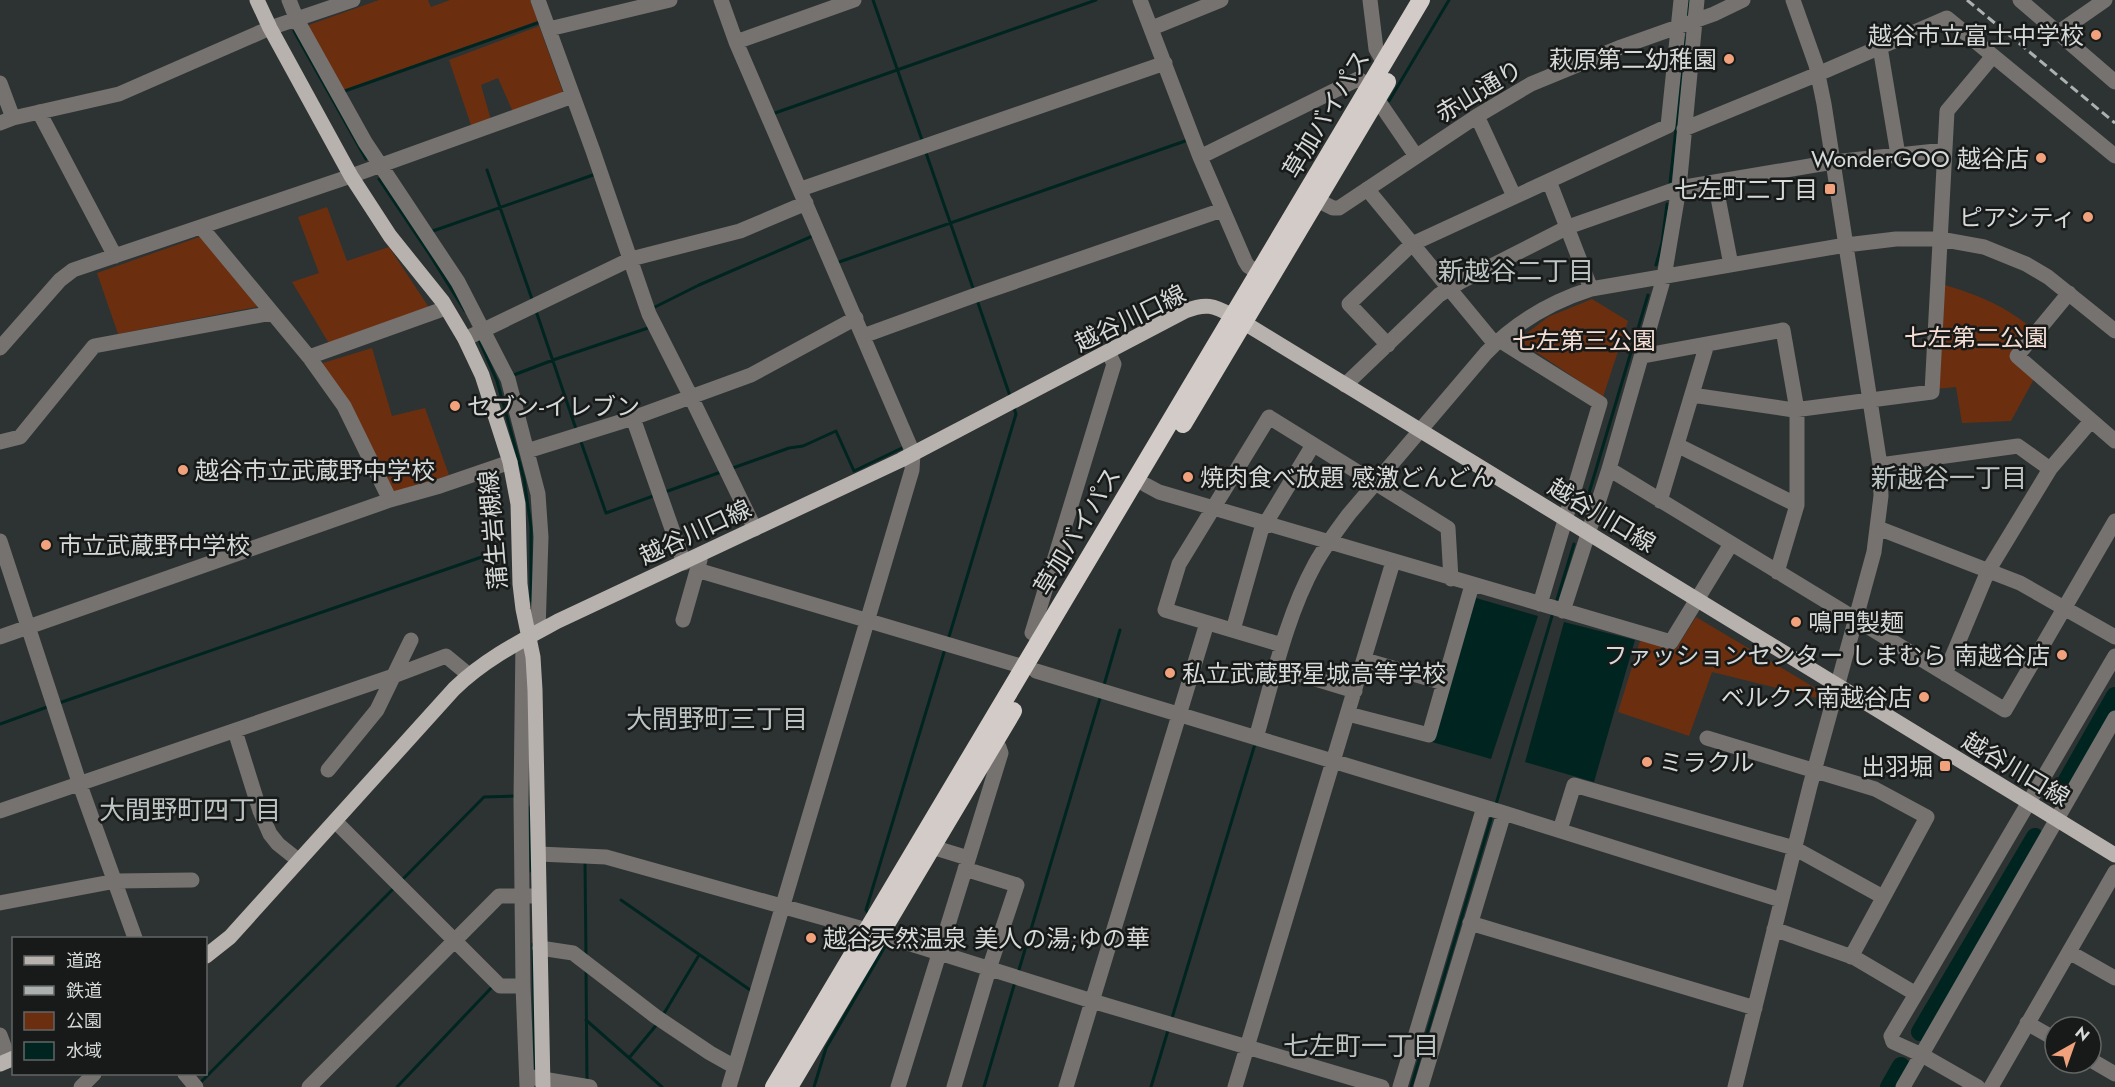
<svg xmlns="http://www.w3.org/2000/svg" width="2115" height="1087" viewBox="0 0 2115 1087" font-family="Jost,'Noto Sans JP',sans-serif">
  <style>
    .green { fill: #6b2f10 }
    .water { fill: #002520 }
    .lines { fill: none; stroke-linecap: round; stroke-linejoin: round }
    .stream { stroke: #002520; stroke-width: 3 }
    .river { stroke: #002520; stroke-width: 18 }
    .minor { stroke: #757270; stroke-width: 15 }
    .major { stroke: #b8b2af; stroke-width: 15 }
    .highway { stroke: #d3cbc7; stroke-width: 18 }
    .rail { stroke: #acb1b0; stroke-width: 3; stroke-dasharray: 9 4.5; stroke-linecap: butt }
    .poi-dot { fill: #f1a17c; stroke: #171a19; stroke-width: 2 }
    .labels { text-anchor: middle; dominant-baseline: central; stroke-width: 5; stroke-linejoin: round; paint-order: stroke }
    .poi-label { font-size: 24px; fill: #d5d9d8; stroke: #171a19; text-anchor: end }
    .street-label { font-size: 24px; fill: #d5d9d8; stroke: #171a19 }
    .park-label { font-size: 24px; fill: #f5dfd5; stroke: #171a19 }
    .neighbourhood-label { font-size: 26px; fill: #bbc4c2; stroke: #171a19 }
  </style>
  <rect width="100%" height="100%" fill="#2c3332"/>
  <path class="green" d="M379,0H428L431,7L450,0H530L538,21L340,91L306,26Z
    M539,26L564,95L513,112L498,78L481,85L491,120L472,128L449,60Z
    M327,207L347,261L389,247L430,309L330,345L292,282L319,273L298,217Z
    M202,236L261,306L118,334L97,273Z
    M1942,284C1980,296 1999,303 2031,327L2010,355L2034,379L2011,421L1962,423L1956,387L1935,389Z
    M1592,299L1628,321L1603,397L1518,340L1548,317Z
    M372,348L392,416L425,408L449,475L391,495L323,372V363Z
    M1696,617L1822,692L1821,699L1712,672L1689,736L1618,712L1640,641L1676,649Z"/>
  <path class="water" d="M1476,598L1538,616L1491,759L1432,742Z
    M1564,622L1635,640L1594,782L1525,762Z"/>
  <g class="lines">
    <path class="stream" d="M873,0L922,140
      M1687,13L1689,0
      M294,31L366,159
      M342,92L540,22
      M1389,101L1449,0
      M775,113L1096,0
      M925,150L974,291
      M487,170L533,302
      M379,179L430,255L465,311
      M1670,183L1686,38
      M430,232L593,175
      M839,262L1188,140
      M1656,265L1662,243L1667,204
      M977,300L1010,396
      M653,308L699,285L815,235
      M536,311L576,429
      M479,340L497,381L524,479L531,527V601
      M511,376L553,360L648,328
      M580,439L606,513L656,495
      M730,469L789,448L803,446L836,431L854,471L904,447
      M665,492L721,472
      M1583,513L1648,295
      M1556,603L1574,544
      M948,640L1016,414L1014,408
      M1104,685L1120,630
      M59,703L505,549
      M0,724L50,706
      M1496,804L1552,616
      M530,807L531,871
      M585,862L586,957
      M401,881L484,797L515,796
      M621,900L753,992
      M869,915L866,910L945,649
      M533,944L535,1068
      M586,970L587,1083
      M1018,973L1101,695
      M663,1015L699,955
      M1172,1018L1255,744
      M586,1020L662,1087
      M629,1058L658,1023
      M200,1083L394,888
      M535,1085V1087
      M397,1087L493,986
      M814,1087L826,1048L887,943
      M984,1087L1015,982
      M1151,1087L1169,1027
      M1411,1087L1491,819"/>
    <path class="river" d="M2058,796L2115,696
      M1920,1032L2035,837
      M1889,1087L1901,1066"/>
    <path class="minor" d="M289,0L297,20L365,142L458,282L508,379L538,494L541,537L538,631
      M538,0L593,151L649,314L691,397L755,529
      M721,0L736,42L913,453L912,470L729,1087
      M1140,0L1200,157L1245,261L1248,266L1268,278
      M1370,0L1376,49L1384,63
      M2020,0L2115,82
      M1152,28L1221,0
      M549,29L670,0
      M2059,32L2105,0
      M736,42L854,0
      M1880,47L1898,155
      M0,83L13,118
      M1377,99L1416,156
      M39,112L115,256
      M1477,116L1514,196
      M0,123L13,118L119,94L270,28L353,0
      M1684,129L1818,74L1947,18L2115,156
      M1200,157L1358,79L1370,86
      M1549,181L1591,289
      M1715,182L1731,265
      M801,189L1165,63
      M1367,189L1495,344
      M1317,200L1333,208H1339L1477,116L1531,84L1621,47L1714,14L1743,0
      M201,227L309,357L344,406L390,500
      M2069,293L2017,356L2115,441
      M863,336L973,296L1222,210
      M465,339L631,259L740,231L806,203
      M1499,340L1600,403L1540,604
      M1388,345L1349,304L1412,244L1668,126L1681,0
      M0,348L60,280L73,270L351,176L573,96
      M1642,356L1783,330L1797,410V505L1777,572
      M309,357L446,308
      M1345,385L1439,295L1460,282L1568,227L1679,188L1833,162L1945,150
      M1692,395L1794,410L1932,392L1947,111L1993,56
      M633,418L684,563
      M0,442L20,437L94,346L272,313
      M1677,445L1797,505
      M527,451L633,418L751,375L856,318
      M1880,465L2018,446L2050,469
      M1609,469L2005,710L2115,521
      M1146,485L1159,492L1671,642L1731,544
      M1660,501L1707,344
      M1878,528L2020,583L2115,637
      M0,541L80,785L135,938
      M697,570L1024,667
      M1563,611L1609,469L1664,277L1679,188L1697,0
      M683,620L700,560
      M1233,630L1261,531L1313,445
      M0,637L390,500L440,486L510,462
      M1041,637L1032,633L1114,364L1108,352
      M523,640L521,800L523,986L527,1087
      M1282,645L1165,610L1179,564L1269,417L1448,528L1451,579
      M1365,660L1444,683
      M1276,667L1355,691
      M1036,671L1504,813L1781,900
      M1945,674L1988,571L2050,469L2091,421
      M1348,714L1429,735L1472,585
      M235,731L260,811L270,834L278,844L298,860
      M1256,738C1273,679 1286,617 1315,564C1325,546 1337,530 1349,514L1486,353C1516,322 1550,302 1591,289L1846,245L1896,239H1940L1984,247L2026,264L2048,277L2115,331
      M1707,738L1875,789L1927,817L1851,957
      M328,770L377,710L411,640
      M0,811L396,675L446,656L469,675
      M335,821L500,986H523
      M1560,830L1574,785L1794,848L1883,897
      M932,847L968,858
      M539,854L606,857L867,930
      M0,903L116,881L192,880
      M1470,923L1755,1008
      M1774,929L1855,958L1916,994L2115,656
      M879,934L1092,1001L1382,1087
      M540,948L573,953L655,1016L710,1053L735,1067
      M2069,952L2115,978
      M1916,994L1891,1036L1893,1042L1922,1055L1978,1087
      M2027,1023L2055,1039
      M0,1035L9,1060
      M2091,1060L2115,1074
      M185,1074L196,1087
      M531,1077L590,1087
      M81,1087L94,1074
      M309,1087L499,896H533
      M898,1087L1001,753L999,747L993,744
      M954,1087L989,969L1017,885L965,869
      M1066,1087L1207,623
      M1235,1087L1393,562
      M1400,1087L1484,807
      M1421,1087L1504,813
      M1735,1087L1810,786L1874,552L1881,496L1880,465L1824,104L1816,65L1793,0
      M1903,1087L2115,718
      M1991,1087L2115,872"/>
    <path class="major" d="M257,0L270,28L351,176L390,236L443,302L465,339L482,375L510,462L518,504L520,584L523,609L533,657L535,690L543,1087
      M206,956L230,937L454,689C485,659 521,641 558,621L901,460L1185,311C1206,303 1213,305 1233,316L2115,855
      M0,1064L14,1058"/>
    <path class="highway" d="M1183,424L1387,82
      M774,1087L1421,0
      M789,1087L1013,711"/>
    <path class="rail" d="M1967,0L2115,123"/>
  </g>
  <g class="poi-dot">
    <circle cx="2096" cy="35" r="6"/>
    <circle cx="1729" cy="59" r="6"/>
    <circle cx="2041" cy="158" r="6"/>
    <rect x="1824" y="183" width="12" height="12" rx="3"/>
    <circle cx="2088" cy="217" r="6"/>
    <circle cx="455" cy="406" r="6"/>
    <circle cx="183" cy="470" r="6"/>
    <circle cx="1188" cy="477" r="6"/>
    <circle cx="46" cy="545" r="6"/>
    <circle cx="1796" cy="622" r="6"/>
    <circle cx="2062" cy="655" r="6"/>
    <circle cx="1170" cy="673" r="6"/>
    <circle cx="1924" cy="697" r="6"/>
    <circle cx="1647" cy="762" r="6"/>
    <rect x="1939" y="760" width="12" height="12" rx="3"/>
    <circle cx="811" cy="938" r="6"/>
  </g>
  <g class="labels">
    <g class="poi-label">
      <text x="2084" y="35">越谷市立富士中学校</text>
      <text x="1717" y="59">萩原第二幼稚園</text>
      <text x="2029" y="158">WonderGOO 越谷店</text>
      <text x="1818" y="189">七左町二丁目</text>
      <text x="2076" y="217">ピアシティ</text>
      <text x="467" y="406" text-anchor="start">セブン-イレブン</text>
      <text x="195" y="470" text-anchor="start">越谷市立武蔵野中学校</text>
      <text x="1200" y="477" text-anchor="start">焼肉食べ放題 感激どんどん</text>
      <text x="58" y="545" text-anchor="start">市立武蔵野中学校</text>
      <text x="1808" y="622" text-anchor="start">鳴門製麺</text>
      <text x="2050" y="655">ファッションセンター しまむら 南越谷店</text>
      <text x="1182" y="673" text-anchor="start">私立武蔵野星城高等学校</text>
      <text x="1912" y="697">ベルクス南越谷店</text>
      <text x="1659" y="762" text-anchor="start">ミラクル</text>
      <text x="1933" y="766">出羽堀</text>
      <text x="823" y="938" text-anchor="start">越谷天然温泉 美人の湯;ゆの華</text>
    </g>
    <g class="street-label">
      <text transform="translate(1479 91) rotate(-31)">赤山通り</text>
      <text transform="translate(1326 114) rotate(-59)">草加バイパス</text>
      <text transform="translate(1130 318) rotate(-26)">越谷川口線</text>
      <text transform="translate(1602 515) rotate(31)">越谷川口線</text>
      <text transform="translate(493 530) rotate(-95)">蒲生岩槻線</text>
      <text transform="translate(1077 531) rotate(-59)">草加バイパス</text>
      <text transform="translate(695 532) rotate(-25)">越谷川口線</text>
      <text transform="translate(2016 769) rotate(31)">越谷川口線</text>
    </g>
    <g class="park-label">
      <text x="1976" y="337">七左第二公園</text>
      <text x="1584" y="340">七左第三公園</text>
    </g>
    <g class="neighbourhood-label">
      <text x="1516" y="271">新越谷二丁目</text>
      <text x="1949" y="478">新越谷一丁目</text>
      <text x="717" y="719">大間野町三丁目</text>
      <text x="190" y="810">大間野町四丁目</text>
      <text x="1361" y="1046">七左町一丁目</text>
    </g>
  </g>
  <rect x="12" y="937" width="195" height="138" fill="#171a19" stroke="#636665" stroke-width="1.5"/>
  <rect x="24" y="956" width="30" height="9" fill="#b8b2af" stroke="#636665" stroke-width="1.5"/>
  <text x="66" y="967" font-size="18" fill="#d5d9d8">道路</text>
  <rect x="24" y="986" width="30" height="9" fill="#acb1b0" stroke="#636665" stroke-width="1.5"/>
  <text x="66" y="997" font-size="18" fill="#d5d9d8">鉄道</text>
  <rect x="24" y="1012" width="30" height="18" fill="#6b2f10" stroke="#636665" stroke-width="1.5"/>
  <text x="66" y="1027" font-size="18" fill="#d5d9d8">公園</text>
  <rect x="24" y="1042" width="30" height="18" fill="#002520" stroke="#636665" stroke-width="1.5"/>
  <text x="66" y="1057" font-size="18" fill="#d5d9d8">水域</text>
  <g transform="translate(2073 1045) rotate(40)"><circle r="28" fill="#171a19" stroke="#636665" stroke-width="1.5"/>
  <path d="M0-4.5L10 22L0 15L-10 22Z" fill="#f1a17c"/>
  <text y="-9" font-size="16" font-weight="bold" text-anchor="middle" fill="#d5d9d8">N</text>
  </g>
</svg>
